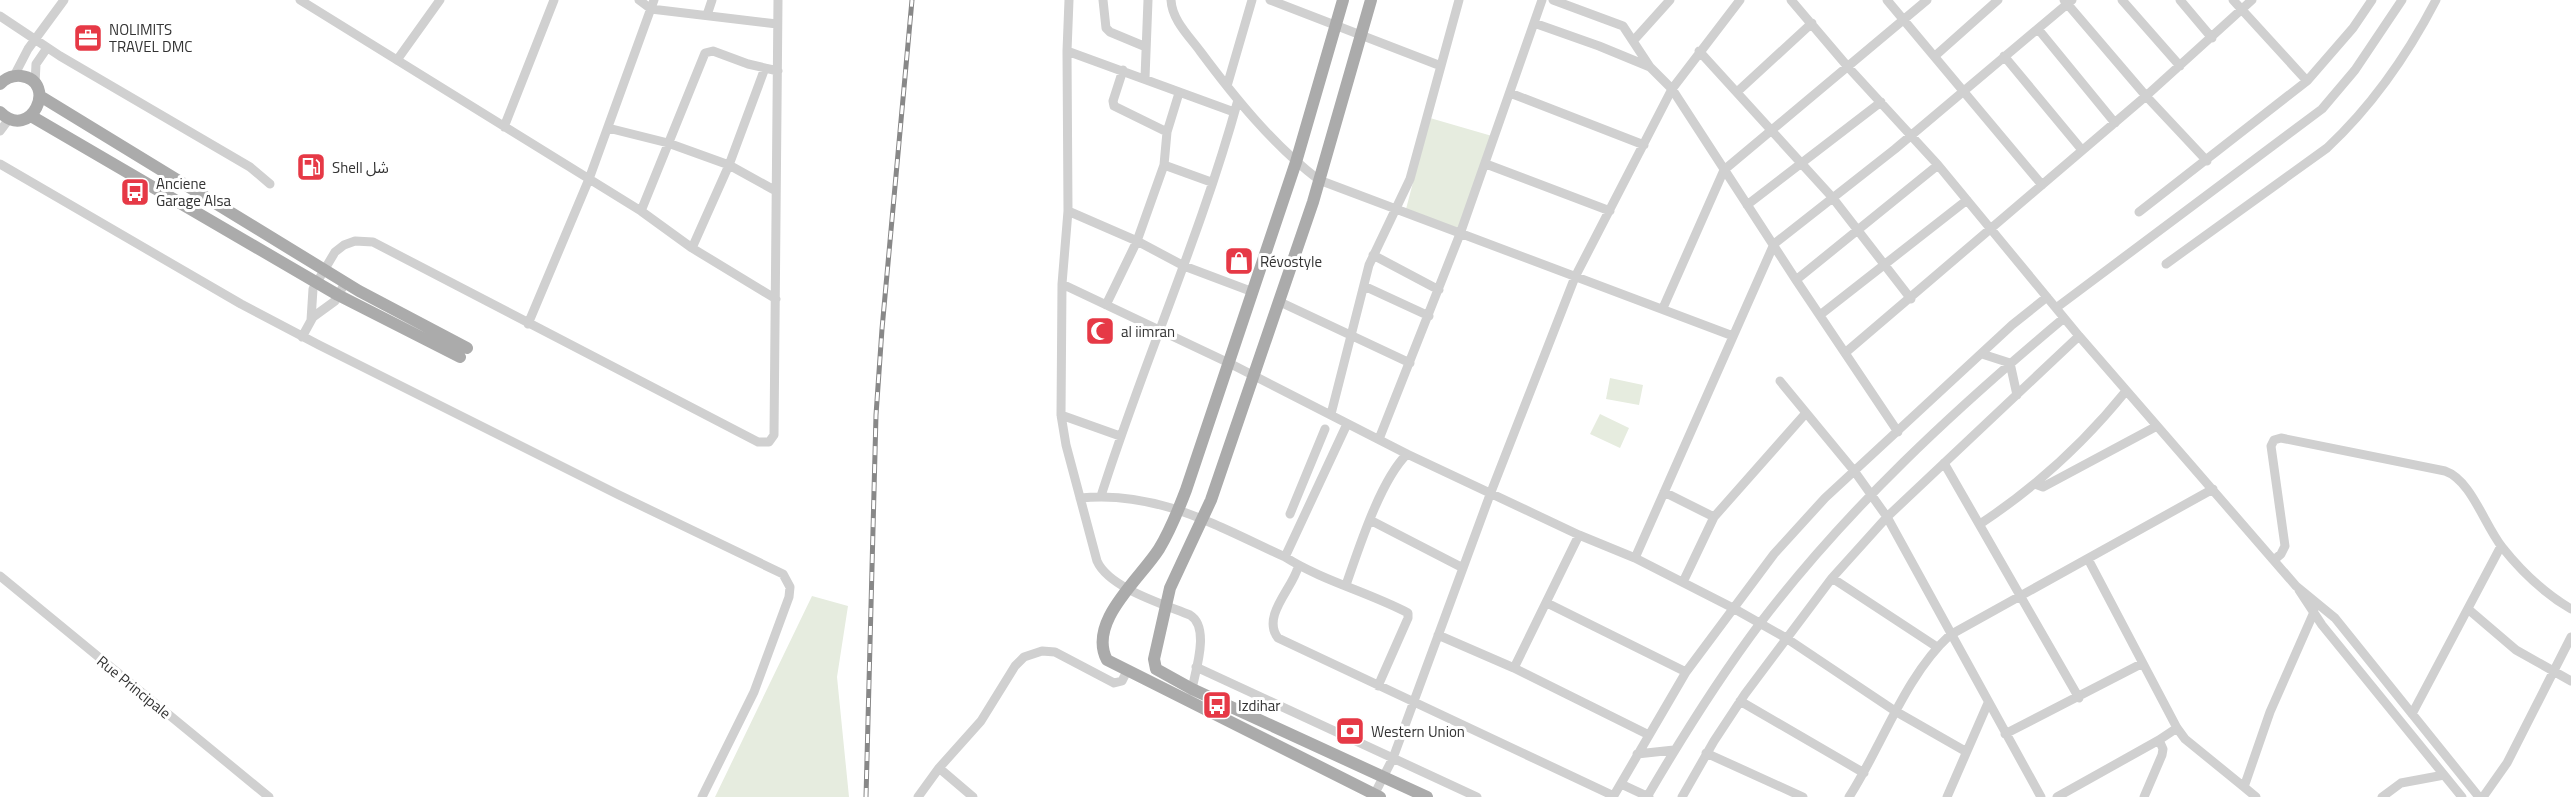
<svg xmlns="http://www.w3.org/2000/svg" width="2571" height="797" viewBox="0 0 2571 797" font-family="'Titillium Web','Noto Sans Arabic',sans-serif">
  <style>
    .grass { fill: #e6ecdf }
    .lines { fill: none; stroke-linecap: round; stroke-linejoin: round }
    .minor { stroke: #d0d0d0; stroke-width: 9 }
    .major { stroke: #ababab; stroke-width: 12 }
    .rail-casing { stroke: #888; stroke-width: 5 }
    .rail { stroke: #fff; stroke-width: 3; stroke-dasharray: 9; stroke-linecap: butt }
    .labels { text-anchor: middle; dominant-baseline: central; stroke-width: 6; stroke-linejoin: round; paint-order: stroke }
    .poi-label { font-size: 15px; fill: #333; stroke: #fff; text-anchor: start }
    .street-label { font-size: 15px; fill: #333; stroke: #fff }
  </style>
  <rect width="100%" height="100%" fill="#fff"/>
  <path class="grass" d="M1430,118L1492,136L1458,233L1406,209Z
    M1610,378L1643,385L1639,405L1606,399Z
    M1600,414L1629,428L1620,448L1590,434Z
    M812,596L848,606L837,677L849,797H715Z"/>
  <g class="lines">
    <path class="minor" d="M300,0L641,211L692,248L776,299
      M639,0L651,9L777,24
      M1069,0L1067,51L1068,211L1062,284L1061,415L1066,445L1097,561C1109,588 1163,604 1190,615C1210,627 1196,669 1192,689
      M1103,0L1106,28L1110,32L1146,47
      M1171,0C1172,20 1189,36 1200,51C1235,98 1273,145 1319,180L1733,336
      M1270,0L1441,66
      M1553,0L1623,26L1650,67L1672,89L1796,280L1898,432
      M1791,0L1848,67L1938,165L2079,336L2296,586L2335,618L2479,797
      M1887,0L2042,185
      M2064,0L2146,96L2207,161
      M2122,0L2180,66
      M2180,0L2212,38
      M2233,0L2307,81
      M707,15L712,0
      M0,16L60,56L250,167L270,184
      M1534,23L1599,46L1650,67
      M2038,29L2115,123
      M1634,40L1670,0
      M1067,51L1234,112
      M1699,51L1832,197L1911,299
      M1935,56L1998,0
      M2004,56L2082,150
      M397,60L440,0
      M1123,70L1113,101L1114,106L1167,132
      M14,76L28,49L64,0
      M1145,78L1148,0
      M35,84L36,64L47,48
      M1227,86L1252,0
      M1737,92L1812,23
      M1510,93L1644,145
      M504,127L554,0
      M608,128L668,143L729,165L776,191
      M0,131L9,119
      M0,164L241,304L319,345L619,495L783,574L790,587L789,597L754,692L702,797
      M1486,164L1610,211
      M1164,165L1211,182
      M1747,205L1881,102
      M641,211L705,53L713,51L748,64L778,71
      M1068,211L1137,241L1184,266L1253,292
      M2139,212L2307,81L2353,28L2372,0
      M692,248L729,165L765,68
      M1373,255L1439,290
      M2166,264L2327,148C2372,106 2408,54 2436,0
      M1796,280L1938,165
      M1062,284L1229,363L1407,454L1579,535L1635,558L1733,608L1786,638L1895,711L1965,751
      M1364,286L1429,316
      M1280,302L1410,363
      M1106,305L1137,241L1164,165L1167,132L1179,93
      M1663,308L1724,170L1927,0
      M2056,308L2322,109L2355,70L2402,0
      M1820,315L1967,200
      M311,320L313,289L335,252L344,245L355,241L373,242L758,442H769L774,435L778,0
      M528,324L589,179L654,0
      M302,337L313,317L335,301L345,283
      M1845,353L2146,96L2252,0
      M1982,354L2010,363L2017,395
      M1780,381L1855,472L1887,517L2041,797
      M1331,414L1369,265L1410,179L1459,0
      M1061,415L1120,436
      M1379,439L1460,234L1542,0
      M1944,463L2079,698
      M2035,484L2043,487L2157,426
      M1664,492L1714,517
      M1101,496C1143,363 1201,235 1238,100
      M1080,498C1157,490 1217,526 1285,557C1323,581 1368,592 1408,613V618L1378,686
      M1290,514L1325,429
      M1370,520L1463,568
      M1980,524C2036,487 2084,443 2126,391
      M1285,557L1347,424
      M1635,558L1774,244L1895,149L2072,0
      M2088,559L2177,728L2185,739L2244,787
      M2274,560L2281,554L2285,546L2271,446L2274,440L2281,438L2445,471C2471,480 2484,524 2502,547C2521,571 2544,593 2571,609
      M1298,567C1293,588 1261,616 1278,638L1614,796
      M0,576L269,797
      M1832,578L1937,647
      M1683,582L1714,517L1806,413
      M1346,585C1359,548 1380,481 1407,454
      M2299,590L2322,625L2462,797
      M1547,603L1686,672
      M2468,609L2516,650L2571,681
      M1438,635L1514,668L1649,735
      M1196,667L1477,797
      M1514,668L1579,535
      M1740,701L1864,773
      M2412,714L2501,546
      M2005,734L2141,664
      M1706,753L1803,797
      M1637,754L1674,750
      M939,768L973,797
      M1621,784L1649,797
      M918,797L939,768L981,721L1015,666L1024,657L1042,651L1055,652L1114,683L1122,681L1127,671
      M1373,797L1393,758L1491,492L1575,277L1672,89L1740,0
      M1613,797L1686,672L1774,554L1825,498L2012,325L2047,297
      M1647,797C1682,737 1719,678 1761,622C1848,508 1954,410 2064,318
      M1682,797L1714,741L1745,694L1832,578L1887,517L2079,336
      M1849,797C1882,746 1905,676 1950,635L2213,489
      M1947,797L1988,703
      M2057,797L2159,740
      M2144,797L2162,755L2163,749L2159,740L2177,728
      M2256,797L2244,787L2270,712L2314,612
      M2382,797L2401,783L2444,775
      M2483,797L2507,763L2571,637"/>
    <path class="major" d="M1343,0L1296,162L1186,490C1178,511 1170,531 1159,549C1140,579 1087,622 1107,660L1380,797
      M1371,0L1313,202L1211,500L1170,588L1154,659L1156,669L1192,689L1427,797
      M0,84C6,78 12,75 21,76C59,81 31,143 0,112
      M40,96L359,291L467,348
      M31,116L338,295L460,357"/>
    <g class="rail-casing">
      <path id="rail" d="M866,797L876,415L882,329L912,0"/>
    </g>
    <use href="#rail" class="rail"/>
  </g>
  <defs>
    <g id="office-square" transform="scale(1.5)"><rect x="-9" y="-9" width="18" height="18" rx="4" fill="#e63946" stroke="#fff"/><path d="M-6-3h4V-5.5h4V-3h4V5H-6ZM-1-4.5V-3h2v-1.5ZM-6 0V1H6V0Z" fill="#fff"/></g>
    <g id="fuel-square" transform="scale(1.5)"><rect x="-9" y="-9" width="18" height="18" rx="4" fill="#e63946" stroke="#fff"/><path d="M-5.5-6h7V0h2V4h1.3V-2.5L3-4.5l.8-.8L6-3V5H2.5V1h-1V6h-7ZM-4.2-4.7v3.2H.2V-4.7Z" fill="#fff"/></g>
    <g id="bus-square" transform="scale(1.5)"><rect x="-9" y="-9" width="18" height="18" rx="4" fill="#e63946" stroke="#fff"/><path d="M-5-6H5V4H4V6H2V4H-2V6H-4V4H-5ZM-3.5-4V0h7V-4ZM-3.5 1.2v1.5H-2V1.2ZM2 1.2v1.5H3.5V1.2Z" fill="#fff"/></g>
    <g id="shop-square" transform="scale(1.5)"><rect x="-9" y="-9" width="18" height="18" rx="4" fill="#e63946" stroke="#fff"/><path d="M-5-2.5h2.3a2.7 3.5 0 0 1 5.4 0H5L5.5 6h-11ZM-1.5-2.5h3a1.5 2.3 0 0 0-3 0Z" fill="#fff"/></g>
    <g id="mosque-square" transform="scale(1.5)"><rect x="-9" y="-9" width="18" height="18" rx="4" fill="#e63946" stroke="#fff"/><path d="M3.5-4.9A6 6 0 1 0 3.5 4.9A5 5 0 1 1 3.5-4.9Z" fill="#fff"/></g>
    <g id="bank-square" transform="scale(1.5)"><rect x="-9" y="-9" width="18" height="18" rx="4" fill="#e63946" stroke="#fff"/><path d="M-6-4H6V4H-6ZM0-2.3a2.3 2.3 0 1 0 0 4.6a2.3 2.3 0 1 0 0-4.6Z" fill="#fff"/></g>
  </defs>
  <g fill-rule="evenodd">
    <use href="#office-square" x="88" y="38"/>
    <use href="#fuel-square" x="311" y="167"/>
    <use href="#bus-square" x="135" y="192"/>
    <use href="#shop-square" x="1239" y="261"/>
    <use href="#mosque-square" x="1100" y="331"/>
    <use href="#bus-square" x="1217" y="705"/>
    <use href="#bank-square" x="1350" y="731"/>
  </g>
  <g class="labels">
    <g class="poi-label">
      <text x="109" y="29">NOLIMITS<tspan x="109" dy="17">TRAVEL DMC</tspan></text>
      <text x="332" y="167">Shell شل</text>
      <text x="156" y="183">Anciene<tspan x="156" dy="17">Garage Alsa</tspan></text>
      <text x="1260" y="261">Révostyle</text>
      <text x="1121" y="331">al iimran</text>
      <text x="1238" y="705">Izdihar</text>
      <text x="1371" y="731">Western Union</text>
    </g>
    <g class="street-label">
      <text transform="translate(134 687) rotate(39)">Rue Principale</text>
    </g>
  </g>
</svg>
